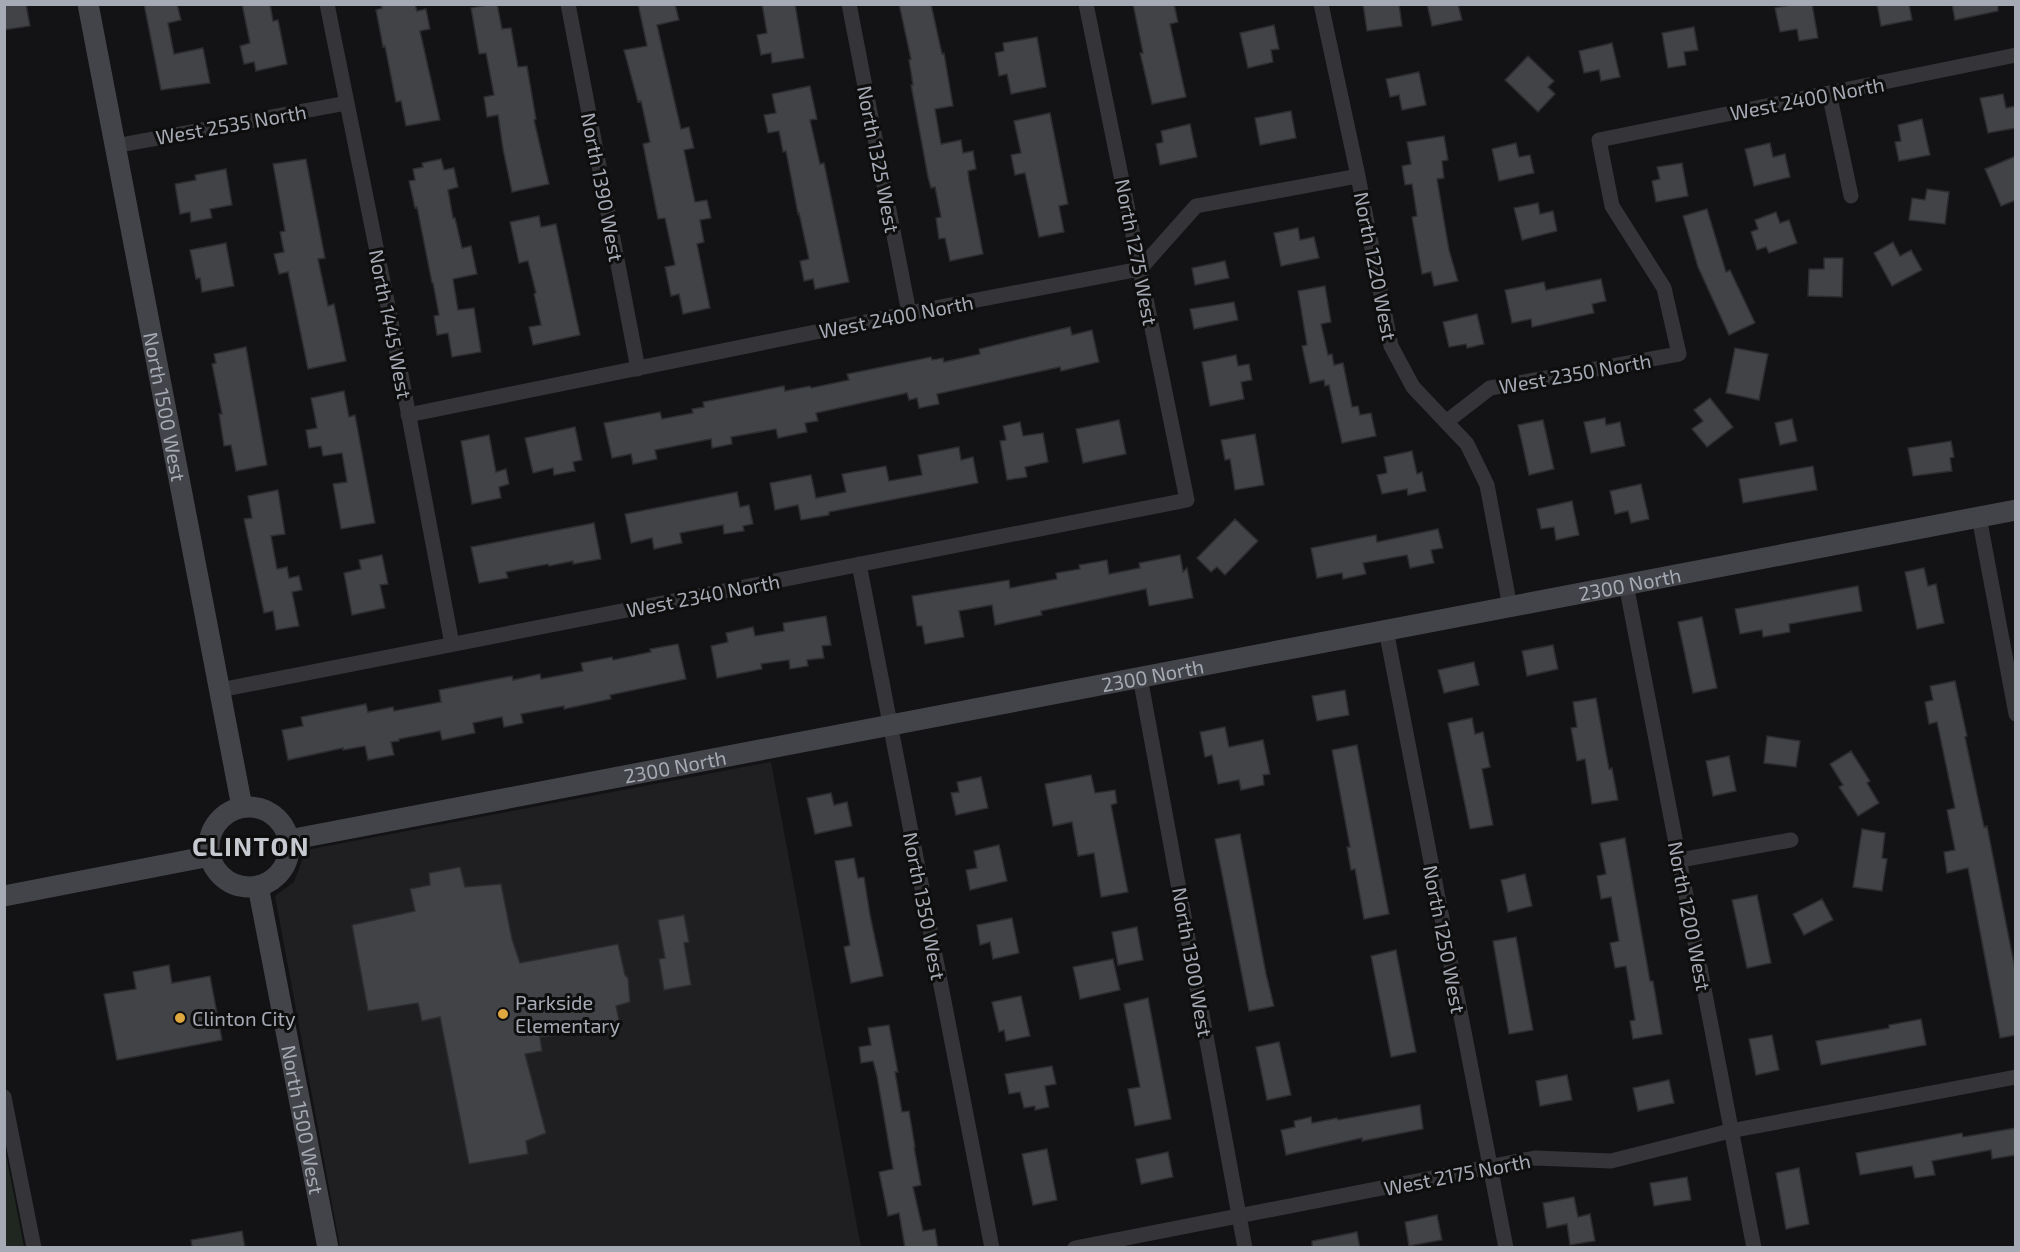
<svg xmlns="http://www.w3.org/2000/svg" width="2020" height="1252" viewBox="0 0 2020 1252" font-family="'Exo 2',sans-serif">
  <style>
    .built { fill: #1f1f21 }
    .green { fill: #202720 }
    .building { fill: #424347; stroke: #2d2d30; stroke-width: 1.5 }
    .lines { fill: none; stroke-linecap: round; stroke-linejoin: round }
    .street { stroke: #353539; stroke-width: 15 }
    .secondary { stroke: #434449; stroke-width: 21 }
    .poi-dot { fill: #dfa740; stroke: #0e0e0f; stroke-width: 2 }
    .labels { text-anchor: middle; dominant-baseline: central; stroke-width: 6; stroke-linejoin: round; paint-order: stroke }
    .street-label { font-size: 20px; fill: #a6aab4; stroke: #0e0e0f }
    .poi-label { font-size: 20px; fill: #a6aab4; stroke: #0e0e0f; text-anchor: start }
    .district-label { font-size: 26px; font-weight: bold; letter-spacing: 1.5px; fill: #c7c9d0; stroke: #0e0e0f }
  </style>
  <rect width="100%" height="100%" fill="#131315"/>
  <path class="built" d="M771,762L861,1247H340L275,896L294,882L306,850Z"/>
  <path class="green" d="M4,1149H5L24,1247H5Z"/>
  <path class="building" d="M4,4H26L30,26L4,30Z
    M144,4H177L181,20L168,23L174,54L203,48L210,83L161,90Z
    M242,4H270L273,21L278,20L287,64L256,71L254,62L244,64L240,46L250,43Z
    M381,4H415L417,11L426,9L430,29L420,31L440,120L406,126L401,101L396,102L385,46L383,47L376,10L382,8Z
    M492,4H497L502,29L511,28L518,67L527,66L536,119L534,120L549,184L512,192L503,149L498,115L487,117L484,97L494,95L486,53L479,54L471,8Z
    M638,4H675L679,20L657,25L681,129L689,127L694,148L684,150L695,202L707,200L711,218L700,220L704,242L697,244L710,308L683,314L679,294L671,296L665,267L675,265L665,218L658,219L643,144L650,142L641,101L638,102L624,50L647,46Z
    M762,4H795L804,58L772,63L771,53L761,55L757,35L767,33Z
    M899,4H931L942,54L944,53L953,106L935,109L941,144L961,140L963,153L973,151L976,169L968,171L969,181L983,254L950,261L945,238L939,239L936,218L941,217L935,187L931,188L928,177L911,85H913L909,60L911,59Z
    M1133,4H1174L1178,22L1170,24L1186,97L1152,104L1140,53H1143Z
    M1363,4H1399L1402,26L1367,31Z
    M1427,4H1458L1462,20L1432,26Z
    M1795,4H1812L1818,38L1799,41L1797,29L1780,32L1775,8Z
    M1877,4H1909L1912,20L1881,26Z
    M1952,4H1998V11L1955,20Z
    M1274,25L1279,49L1271,50L1273,62L1248,68L1240,33Z
    M1694,27L1698,50L1684,52L1686,65L1668,68L1662,33Z
    M1037,37L1046,87L1011,94L1007,74L999,76L995,53L1004,51L1003,43Z
    M1612,43L1620,77L1601,81L1599,70L1584,73L1579,51Z
    M1528,56L1554,81L1548,87L1555,94L1538,112L1505,80Z
    M1419,72L1426,105L1402,110L1399,95L1390,97L1386,79Z
    M810,86L817,119L810,120L820,164L824,163L849,282L815,289L813,279L804,281L800,261L809,259L799,213L798,214L786,151L783,152L779,131L768,133L764,115L776,113L772,94Z
    M2003,94L2006,108L2016,106V128L1988,133L1980,98Z
    M1291,111L1296,138L1260,145L1255,118Z
    M1050,113L1068,204L1059,206L1064,232L1039,237L1025,173L1015,175L1011,155L1021,153L1014,121Z
    M1922,119L1930,155L1899,161L1895,142L1901,141L1898,125Z
    M1190,124L1197,157L1160,165L1156,144L1163,142L1161,131Z
    M1444,136L1448,160L1442,161L1444,178L1437,179L1449,250L1458,281L1434,286L1431,272L1422,274L1412,217L1417,216L1412,184L1405,185L1402,166L1411,164L1407,142Z
    M1516,143L1519,157L1530,155L1534,173L1499,181L1492,149Z
    M1770,143L1773,157L1785,154L1790,177L1754,186L1745,149Z
    M2016,156V200L2001,206L1985,169Z
    M306,159L325,258L318,259L328,306L334,304L346,361L308,369L288,272L279,274L274,254L284,252L280,232L285,231L273,164Z
    M441,159L444,170L454,168L458,187L448,190L453,218H455L462,248L471,246L477,274L453,279L458,310L474,308L481,352L452,357L448,333L437,335L434,316L439,315L433,283H432L417,207L415,208L409,181L415,180L413,169L423,167L422,163Z
    M1682,163L1688,196L1656,202L1652,181L1660,179L1657,167Z
    M226,169L232,205L210,209L212,218L191,222L190,212L180,214L175,184L196,180L195,175Z
    M1927,189L1949,192L1945,224L1909,220L1912,198L1925,200Z
    M1538,203L1540,214L1553,211L1557,231L1522,240L1514,208Z
    M1707,209L1726,272L1730,270L1755,323L1729,335L1698,267L1683,216Z
    M1776,212L1780,223L1789,220L1797,243L1769,253L1766,247L1757,250L1751,232L1758,229L1755,220Z
    M539,216L541,227L556,224L580,335L533,345L529,327L541,325L534,294L536,293L528,261L519,263L510,222Z
    M1298,228L1300,240L1314,237L1319,258L1281,266L1274,233Z
    M1893,242L1900,256L1911,250L1922,270L1892,286L1874,253Z
    M226,243L234,286L202,292L200,278L196,279L190,250Z
    M1824,258H1843L1842,297L1808,296L1809,269H1824Z
    M1225,261L1229,278L1195,285L1192,268Z
    M1601,279L1606,301L1592,304L1594,313L1532,327L1531,319L1512,323L1505,290L1544,282L1546,290Z
    M1325,286L1331,322L1321,324L1328,355L1332,354L1334,365L1343,363L1352,407L1358,406L1360,415L1371,413L1376,436L1342,443L1329,385L1325,386L1324,380L1310,383L1302,346L1307,345L1298,291Z
    M1234,302L1238,320L1194,329L1190,309Z
    M1477,314L1484,344L1467,348L1466,344L1449,347L1443,322Z
    M1070,327L1072,335L1092,330L1099,362L1061,371L1060,367L937,394L939,404L919,408L917,398L909,400L907,393L816,413L818,421L805,423L807,432L778,438L776,429L731,437L732,444L712,448L711,439L655,450L657,459L633,464L631,454L612,458L604,423L660,412L662,419L693,413L692,409L704,407L703,402L784,386L785,391L810,386L811,388L849,380L847,374L931,357L932,360L943,358L944,362L980,354L979,349Z
    M246,347L267,465L236,471L231,445L224,446L219,414H222L212,364L216,363L214,354Z
    M1735,348L1768,354L1759,400L1726,393Z
    M1236,355L1238,366L1249,364L1252,380L1241,382L1244,399L1210,406L1202,362Z
    M344,391L349,417L355,415L375,523L341,529L333,484L347,482L342,453L323,456L321,446L309,448L306,430L317,428L311,398Z
    M1710,398L1733,427L1707,447L1692,429L1703,421L1694,410Z
    M1605,418L1606,425L1620,422L1625,446L1591,453L1584,422Z
    M1792,419L1797,441L1780,445L1775,423Z
    M1119,420L1126,454L1083,463L1076,429Z
    M1543,420L1554,469L1529,475L1518,425Z
    M1020,422L1023,436L1043,433L1048,462L1025,467L1027,477L1007,480L1000,441L1006,440L1003,426Z
    M575,427L582,460L573,462L575,471L554,475L553,468L533,473L525,438Z
    M1255,434L1264,485L1235,490L1230,459L1225,460L1221,440Z
    M489,435L496,472L506,469L509,484L499,487L501,498L472,504L461,441Z
    M1951,441L1954,457L1950,458L1952,471L1913,476L1908,448Z
    M959,447L961,460L973,457L978,483L829,512V515L801,520L798,505L775,510L770,483L811,475L816,498L846,492L842,474L886,466L889,481L922,475L918,455Z
    M1412,451L1417,474L1422,472L1426,491L1408,495L1407,489L1382,494L1377,475L1387,473L1384,457Z
    M1813,466L1817,490L1743,503L1739,479Z
    M1641,484L1649,519L1631,523L1628,511L1615,514L1610,491Z
    M278,490L285,534L271,536L277,569L287,567L289,578L299,576L302,590L292,592L299,626L276,630L273,611L264,613L244,519L252,518L248,496Z
    M737,492L740,507L749,505L753,524L743,526L744,531L724,534L723,525L680,533L682,543L654,549L652,538L631,543L625,514Z
    M1572,501L1579,535L1556,540L1554,527L1541,529L1537,509Z
    M1235,519L1258,541L1225,575L1217,567L1211,572L1197,558Z
    M594,523L601,559L573,564V561L549,566L548,564L506,572L508,578L479,583L471,547Z
    M1438,529L1443,548L1431,550L1434,563L1410,568L1407,555L1363,563L1366,574L1343,579L1342,573L1317,578L1311,548L1376,535L1377,542Z
    M382,555L388,584L380,585L385,608L352,615L344,573L361,569L359,560Z
    M1180,555L1183,572L1187,568L1193,598L1149,606L1146,589L1041,611L1042,615L995,625L992,605L959,611L964,637L925,644L922,626H917L912,596L1009,580L1010,588L1057,579L1056,573L1080,569L1079,565L1107,560L1109,574L1140,568L1139,563Z
    M1924,568L1928,586L1936,584L1944,623L1917,629L1905,572Z
    M1858,586L1862,611L1789,624L1790,632L1763,637L1762,630L1740,634L1735,609Z
    M826,616L831,645L822,646L824,658L807,660L808,666L790,669L789,660L761,664L762,669L717,678L711,646L728,642L726,633L753,627L755,636L784,631L783,623Z
    M1702,617L1717,688L1693,693L1678,622Z
    M678,644L686,679L610,695L611,699L564,709V706L521,714L523,723L504,727L502,717L473,723L475,733L442,740L440,731L399,739V741L391,742L394,755L368,760L365,746L343,750V748L288,760L282,730L303,726L301,717L366,704L368,712L393,707L394,711L441,702L439,690L512,676L513,680L540,674L541,679L583,671L581,663L612,657L613,660L651,652L650,649Z
    M1553,645L1558,669L1527,676L1522,651Z
    M1474,662L1479,685L1444,693L1438,670Z
    M1955,681L1967,736L1965,737L1984,827L1987,826L2016,974V1035L2000,1038L1968,868L1947,873L1944,852L1955,850L1947,810L1955,808L1937,722L1929,724L1925,702L1933,700L1930,686Z
    M1345,690L1349,715L1317,721L1312,696Z
    M1596,698L1609,769L1612,768L1618,800L1592,804L1585,759L1577,761L1571,728L1577,727L1573,702Z
    M1472,718L1475,734L1483,732L1490,767L1482,769L1493,825L1470,829L1448,723Z
    M1225,727L1229,747L1263,740L1270,774L1263,775L1264,785L1241,790L1239,780L1218,784L1212,755L1205,757L1200,732Z
    M1767,736L1800,741L1796,767L1764,763Z
    M1357,745L1389,914L1364,919L1355,869L1351,870L1347,847H1350L1332,750Z
    M1851,751L1870,781L1867,783L1879,803L1858,816L1839,787L1843,785L1830,764Z
    M1729,756L1736,791L1713,796L1706,761Z
    M1091,775L1095,793L1115,790L1117,803L1111,805L1128,892L1101,897L1094,853L1078,856L1072,822L1053,826L1045,784Z
    M981,777L988,808L956,815L951,793L959,792L957,782Z
    M831,793L834,805L847,802L852,826L815,834L807,798Z
    M1862,829L1885,833L1882,858L1887,859L1882,891L1853,887Z
    M1240,834L1266,974L1274,1006L1249,1011L1215,839Z
    M1625,838L1650,981H1653L1662,1034L1633,1039L1630,1021L1635,1020L1626,966L1615,968L1610,943L1619,941L1611,897L1601,899L1597,876L1606,874L1600,843Z
    M999,845L1007,881L970,890L966,870L977,868L974,851Z
    M854,858L858,878L864,877L870,915L883,976L851,983L844,947L850,945L835,861Z
    M460,867L465,887L501,884L512,939L520,963L618,944L625,975L628,978L630,1002L616,1006L621,1029L540,1037L542,1051L525,1054L546,1133L526,1141L528,1154L469,1164L440,1017L422,1021L418,1003L368,1011L352,925L415,911L410,889L430,885L429,873Z
    M1525,874L1532,906L1508,912L1501,880Z
    M1757,895L1771,963L1747,968L1732,900Z
    M1822,899L1833,920L1804,935L1793,914Z
    M684,915L689,942L684,943L691,985L664,990L659,959L665,958L658,920Z
    M1012,918L1019,953L993,959L990,942L980,945L977,925Z
    M1137,927L1143,960L1118,965L1112,932Z
    M1516,937L1533,1030L1509,1034L1493,941Z
    M1396,950L1416,1052L1391,1057L1371,956Z
    M1113,959L1120,990L1080,999L1073,967Z
    M169,965L172,983L210,976L222,1040L117,1060L104,994L136,989L133,972Z
    M1021,996L1030,1036L1006,1041L1004,1030L999,1032L992,1002Z
    M1148,998L1171,1119L1135,1126L1128,1089L1140,1087L1124,1004Z
    M1921,1019L1926,1045L1821,1065L1816,1041L1889,1028V1025Z
    M889,1025L898,1072H895L902,1112L909,1111L915,1147H914L921,1185L913,1187L923,1231L935,1229L938,1248H905L899,1213L888,1216L879,1172L893,1169L877,1076L873,1061L861,1063L859,1047L871,1045L868,1028Z
    M1772,1035L1779,1070L1756,1075L1749,1039Z
    M1279,1042L1291,1095L1267,1100L1256,1047Z
    M1052,1066L1056,1084L1045,1086L1049,1107L1035,1110V1106L1024,1108L1020,1092L1009,1094L1005,1074Z
    M1567,1075L1572,1100L1540,1106L1536,1081Z
    M1669,1080L1674,1103L1638,1111L1633,1088Z
    M1420,1105L1423,1129L1362,1141V1138L1286,1155L1281,1130L1295,1127L1294,1121L1311,1117L1312,1123L1337,1118L1338,1120Z
    M2016,1128V1155L1992,1159L1991,1150L1932,1161L1935,1175L1915,1178L1912,1166L1860,1175L1856,1153L1962,1133L1963,1137Z
    M1047,1149L1057,1200L1033,1205L1022,1154Z
    M1168,1152L1173,1177L1141,1184L1136,1159Z
    M1799,1168L1809,1224L1786,1229L1776,1173Z
    M1687,1177L1691,1200L1654,1206L1650,1183Z
    M1574,1197L1578,1217L1590,1214L1595,1241L1570,1245L1567,1224L1547,1228L1543,1203Z
    M1437,1215L1442,1240L1409,1246L1405,1222Z
    M242,1231L245,1248H192L191,1240Z
    M1357,1232L1360,1248H1312V1241Z"/>
  <g class="lines">
    <path class="street" d="M327,4L389,311L452,644
      M568,4L638,369
      M849,4L909,313
      M1321,4L1358,176L1391,346L1413,387L1467,444L1487,485L1510,607
      M1829,93L1851,196
      M115,146L347,103
      M408,415L909,313L1140,269L1196,206L1358,176
      M1446,422L1490,388L1679,354L1664,288L1612,206L1599,140L2016,55
      M1979,517L2016,714
      M859,564L992,1248
      M1626,584L1754,1248
      M1386,630L1506,1248
      M1140,677L1245,1248
      M220,690L1187,500L1086,4
      M1680,860L1791,840
      M4,1097L34,1248
      M1075,1248L1535,1158L1611,1161L1730,1131L2016,1077"/>
    <g class="secondary">
      <path id="s1" d="M88,4L242,807"/>
      <circle cx="249" cy="847" r="40"/>
      <path id="s2" d="M289,840L2016,510"/>
      <path id="s3" d="M258,886L328,1248"/>
      <path d="M4,896L210,856"/>
    </g>
  </g>
  <g class="poi-dot">
    <circle cx="503" cy="1014" r="6"/>
    <circle cx="180" cy="1018" r="6"/>
  </g>
  <g class="labels">
    <g class="street-label">
      <text transform="translate(1807 98) rotate(-11)">West 2400 North</text>
      <text transform="translate(231 124) rotate(-10)">West 2535 North</text>
      <text transform="translate(879 159) rotate(79)">North 1325 West</text>
      <text transform="translate(603 187) rotate(79)">North 1390 West</text>
      <text transform="translate(1137 252) rotate(79)">North 1275 West</text>
      <text transform="translate(1376 266) rotate(79)">North 1220 West</text>
      <text transform="translate(896 316) rotate(-11)">West 2400 North</text>
      <text transform="translate(391 324) rotate(79)">North 1445 West</text>
      <text transform="translate(1575 373) rotate(-10)">West 2350 North</text>
      <text stroke="none"><textPath href="#s1" startOffset="410">North 1500 West</textPath></text>
      <text stroke="none"><textPath href="#s2" startOffset="1365">2300 North</textPath></text>
      <text transform="translate(703 595) rotate(-11)">West 2340 North</text>
      <text stroke="none"><textPath href="#s2" startOffset="879">2300 North</textPath></text>
      <text stroke="none"><textPath href="#s2" startOffset="393">2300 North</textPath></text>
      <text transform="translate(925 906) rotate(79)">North 1350 West</text>
      <text transform="translate(1690 916) rotate(79)">North 1200 West</text>
      <text transform="translate(1445 939) rotate(79)">North 1250 West</text>
      <text transform="translate(1193 962) rotate(80)">North 1300 West</text>
      <text stroke="none"><textPath href="#s3" startOffset="238">North 1500 West</textPath></text>
      <text transform="translate(1457 1174) rotate(-11)">West 2175 North</text>
    </g>
    <g class="poi-label">
      <text x="515" y="1002">Parkside<tspan x="515" dy="23">Elementary</tspan></text>
      <text x="192" y="1018">Clinton City</text>
    </g>
    <g class="district-label">
      <text x="251" y="845">CLINTON</text>
    </g>
  </g>
  <rect width="2020" height="1252" fill="none" stroke="#a6aab4" stroke-width="12"/>
</svg>
